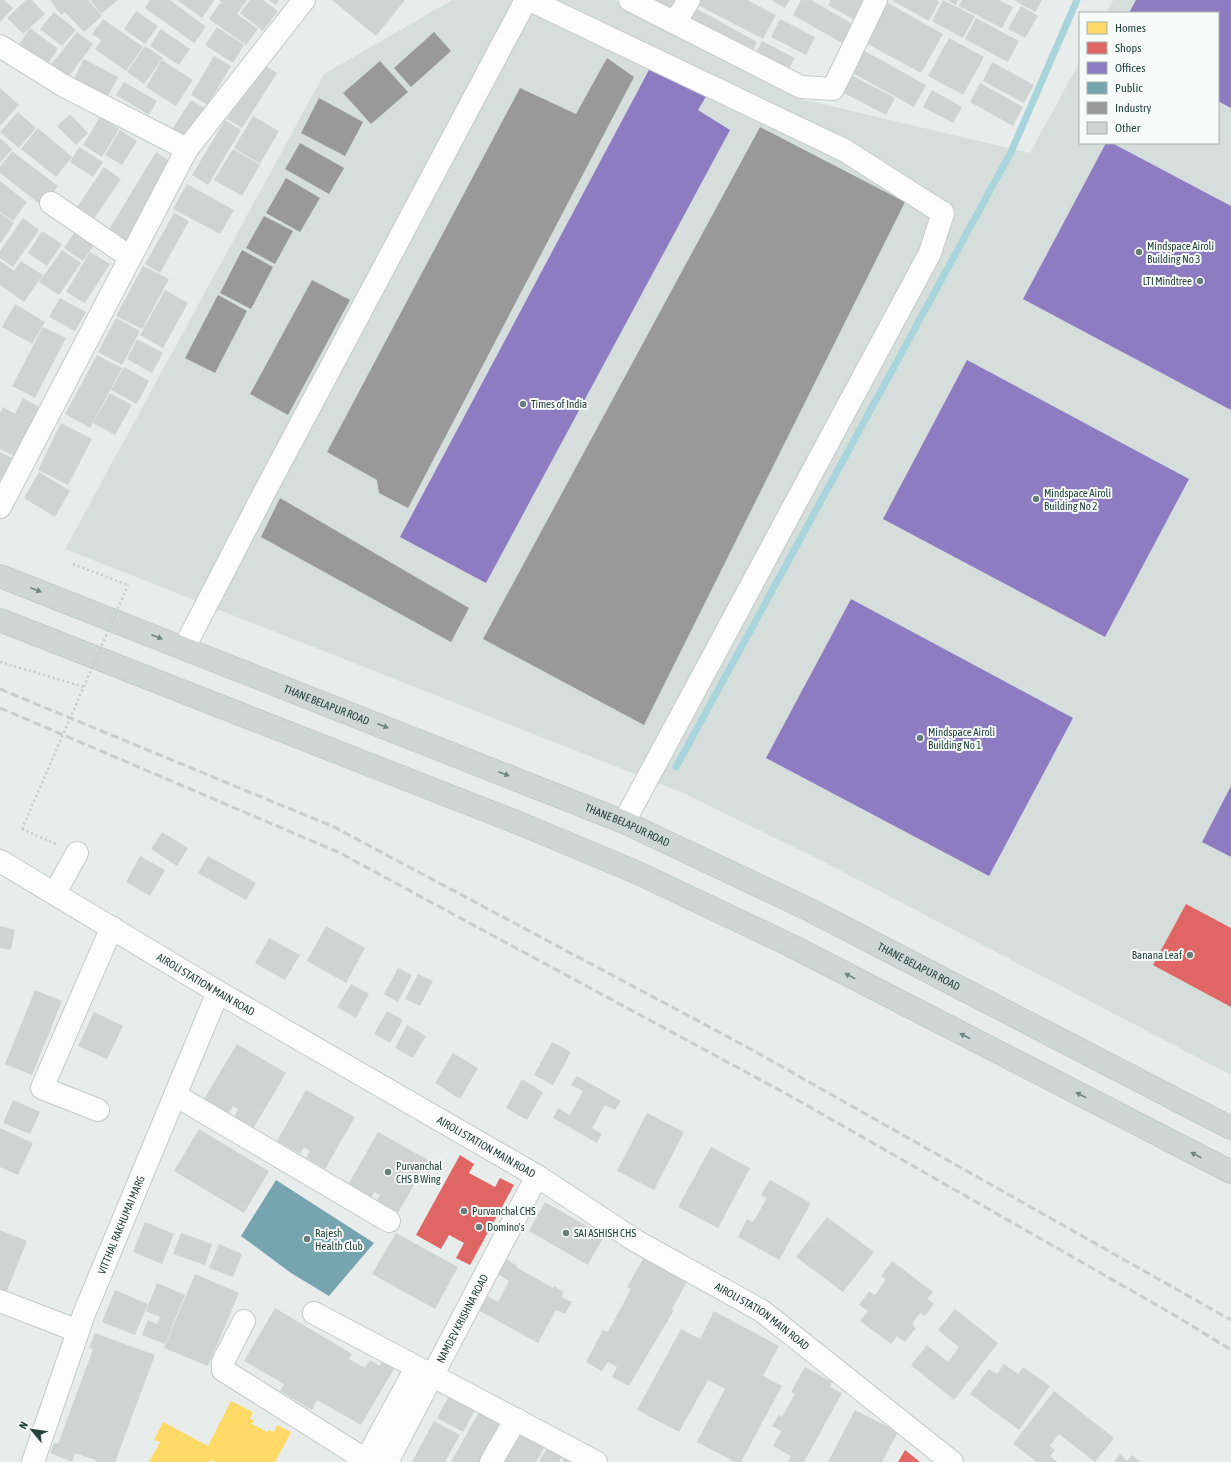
<svg xmlns="http://www.w3.org/2000/svg" width="1231" height="1462" viewBox="0 0 1231 1462" font-family="'Asap Condensed',sans-serif">
  <style>
    .built { fill: #d6dedb }
    .homes { fill: #ffd966 }
    .shops { fill: #e06666 }
    .offices { fill: #8e7cc3 }
    .public { fill: #76a5af }
    .industry { fill: #999 }
    .lines { fill: none; stroke-linecap: round; stroke-linejoin: round }
    .stream { stroke: #a9d4db; stroke-width: 7 }
    .building { fill: #cfd4d2 }
    .minor-casing { stroke: #c5cac8; stroke-width: 24 }
    .major-casing { stroke: #c3ccc9; stroke-width: 24 }
    .path { stroke: #c3ccca; stroke-width: 2.5; stroke-dasharray: 2 3; stroke-linecap: butt }
    .minor { stroke: #fcfcfc; stroke-width: 22 }
    .major { stroke: #cfd7d5; stroke-width: 22 }
    .rail { stroke: #c9cdcc; stroke-width: 3; stroke-dasharray: 8 4; stroke-linecap: butt }
    .path-bridge { stroke: #c3ccca; stroke-width: 2.5; stroke-dasharray: 2 3; stroke-linecap: butt }
    .oneway { fill: #718580 }
    .poi-dot { fill: #697e78; stroke: #f7fbf9; stroke-width: 1.5 }
    .labels { text-anchor: middle; dominant-baseline: central; stroke-width: 4; stroke-linejoin: round; paint-order: stroke }
    .poi-label { font-size: 11px; fill: #24423a; stroke: #f7fbf9; text-anchor: start }
    .street-label { font-size: 11px; fill: #24423a; stroke: #f7fbf9 }
  </style>
  <rect width="100%" height="100%" fill="#e8edeb"/>
  <path class="built" d="M452,0H615L797,98L1030,153L1080,61V143H1218V13H1106L1113,0H1231V1075L820,860L683,793L65,549L324,74Z"/>
  <path class="homes" d="M231,1401L253,1412L250,1419L254,1420L252,1424L267,1432L269,1430L274,1432L277,1425L291,1432L275,1462H216L211,1460L210,1462H149L160,1442L154,1440L163,1422L208,1446Z"/>
  <path class="shops" d="M1186,904L1231,928V1007L1153,965Z
    M460,1155L474,1164L469,1173L495,1187L500,1178L514,1185L470,1265L456,1258L464,1243L449,1235L441,1249L416,1235Z
    M905,1450L920,1462H898Z"/>
  <path class="offices" d="M1136,0H1231V108L1218,101V13H1129Z
    M650,68L707,95L698,110L730,130L486,583L400,537Z
    M1106,143H1112L1231,206V410L1023,299Z
    M967,360L1189,479L1105,637L883,519Z
    M851,599L1073,718L989,876L766,758Z
    M1231,786V857L1202,842Z"/>
  <path class="public" d="M276,1180L374,1243L329,1296L291,1273L241,1236Z"/>
  <path class="industry" d="M434,32L451,51L411,87L394,68Z
    M607,58L634,77L408,508L379,493L377,480L327,452L520,88L576,114Z
    M380,61L408,92L371,124L343,93Z
    M319,98L363,122L345,156L301,133Z
    M760,127L905,202L644,725L483,639Z
    M300,143L344,168L329,194L285,169Z
    M286,178L320,198L300,232L266,213Z
    M264,216L293,231L275,264L246,248Z
    M242,250L273,267L251,309L220,293Z
    M312,280L350,300L288,415L250,394Z
    M218,295L247,311L215,373L185,358Z
    M280,498L469,608L451,642L261,537Z"/>
  <g class="lines">
    <path class="stream" d="M676,767L1011,152L1077,0"/>
  </g>
  <path class="building" d="M0,0H4L13,8L0,22Z
    M26,0H32L45,14L23,34L7,18Z
    M50,0H88L102,16L84,32L65,12L61,15Z
    M90,0H118L101,14Z
    M150,0H170L206,27L194,43L145,8Z
    M177,0H212L214,1L202,18Z
    M219,0H247L237,14L258,29L246,45L209,19L221,2L232,10Z
    M250,0H263L278,11L263,31L240,13Z
    M269,0H279L276,5Z
    M332,0H405L376,36Z
    M639,0H686L676,19Z
    M695,0H747L776,15L763,39L694,3Z
    M771,0H790L785,8Z
    M801,0H811L858,27L847,46L793,15Z
    M831,0H869L860,23L828,5Z
    M894,0H936L939,2L929,21L893,1Z
    M943,0L975,16L963,38L932,21Z
    M947,0H958L956,5Z
    M962,0H999L1013,7L1002,28L959,6Z
    M1014,0H1042L1035,12Z
    M888,3L943,34L921,73L866,43Z
    M692,6L757,42L749,58L683,22Z
    M1021,6L1038,16L1025,38L1008,29Z
    M136,11L158,26L145,44L124,29Z
    M54,12L76,30L62,46L40,29Z
    M976,18L1019,41L1008,62L965,39Z
    M103,19L143,47L126,71L95,49L101,40L92,34Z
    M780,19L815,37L806,55L771,37Z
    M217,27L244,45L233,63L205,45Z
    M30,28L58,49L46,66L18,46Z
    M161,29L190,49L179,65L150,46Z
    M77,32L93,44L67,79L50,66Z
    M949,38L984,57L963,95L928,76Z
    M762,41L795,58L784,78L752,60Z
    M145,46L163,58L144,84L127,72Z
    M861,49L926,85L914,107L849,71Z
    M214,56L231,66L208,105L191,95Z
    M84,59L118,77L107,98L73,80Z
    M162,60L193,80L176,106L146,87Z
    M992,62L1034,85L1024,103L983,81Z
    M261,63L277,73L242,128L227,119Z
    M849,74L895,98L886,115L840,91Z
    M124,82L157,101L149,115L116,95Z
    M980,83L1023,107L1013,126L970,102Z
    M0,88L19,105L1,125L0,124Z
    M932,90L962,107L953,123L923,107Z
    M191,100L206,109L189,138L173,128Z
    M18,112L36,128L19,148L0,132Z
    M70,114L88,133L76,145L57,126Z
    M253,116L279,131L260,164L234,148Z
    M100,117L119,129L102,157L83,145Z
    M225,120L241,130L208,185L192,175Z
    M38,128L72,157L56,177L21,149Z
    M120,130L137,141L122,165L105,155Z
    M0,138L12,149L0,163Z
    M79,147L103,162L93,177L70,162Z
    M233,149L260,165L242,196L214,180Z
    M12,151L58,186L42,206L0,173V167Z
    M156,152L174,164L123,247L105,236Z
    M104,167L121,179L94,219L77,207Z
    M0,181L27,202L13,221L0,212Z
    M187,184L234,210L220,234L173,209Z
    M0,213L14,223L1,243L0,242Z
    M174,213L189,221L160,273L145,264Z
    M23,218L39,230L13,267L0,258V251Z
    M76,230L95,244L83,261L64,248Z
    M42,231L62,244L47,266L28,253Z
    M62,250L81,263L59,295L39,282Z
    M90,252L110,264L85,303L66,292Z
    M0,261L14,271L21,261L43,275L24,302L0,285Z
    M143,266L169,279L142,329L116,316Z
    M165,290L188,303L163,348L140,335Z
    M60,298L86,312L75,331L49,317Z
    M15,304L45,322L32,344L2,327Z
    M116,318L140,331L122,365L98,352Z
    M43,327L66,338L35,398L12,386Z
    M137,339L163,353L152,373L127,359Z
    M97,355L122,368L90,428L65,414Z
    M124,367L149,381L137,404L111,390Z
    M110,393L132,405L115,435L93,423Z
    M23,398L43,409L18,458L0,449V413L3,407L15,414Z
    M61,423L92,439L68,485L38,470Z
    M0,452L18,461L0,491Z
    M39,472L70,491L55,517L24,498Z
    M162,832L188,848L177,866L151,849Z
    M140,856L165,870L150,896L126,882Z
    M208,856L256,883L246,900L198,873Z
    M0,926L15,930L11,950L0,948Z
    M326,926L365,948L346,983L307,961Z
    M269,938L300,955L285,980L255,963Z
    M398,968L412,975L398,1002L384,994Z
    M418,974L433,981L420,1006L405,999Z
    M351,984L369,994L356,1018L337,1007Z
    M35,990L62,1001L32,1075L5,1064Z
    M387,1011L403,1020L390,1043L374,1034Z
    M94,1012L123,1026L107,1059L78,1046Z
    M407,1025L426,1036L413,1058L395,1048Z
    M552,1042L571,1052L553,1085L534,1075Z
    M237,1044L286,1073L253,1129L234,1117L238,1109L233,1106L228,1114L204,1099Z
    M453,1053L478,1068L460,1099L435,1083Z
    M577,1076L621,1101L615,1110L605,1105L592,1128L602,1134L597,1143L553,1118L558,1108L570,1115L583,1091L571,1085Z
    M522,1079L543,1092L527,1120L506,1108Z
    M306,1090L355,1117L325,1169L306,1158L310,1151L304,1147L300,1154L277,1141Z
    M13,1100L40,1112L30,1134L3,1123Z
    M647,1113L684,1132L654,1190L617,1171Z
    M0,1128L33,1143L18,1175L0,1167Z
    M199,1129L269,1171L244,1213L174,1171Z
    M378,1132L428,1160L398,1213L376,1201L380,1195L374,1192L371,1198L348,1185Z
    M711,1147L750,1168L718,1228L678,1207Z
    M770,1180L811,1203L779,1260L738,1237L747,1219L753,1222L767,1198L761,1195Z
    M545,1202L604,1236L588,1265L529,1231Z
    M827,1217L874,1252L843,1292L796,1257Z
    M145,1222L174,1234L162,1264L133,1252Z
    M0,1230L27,1241L4,1298L0,1296Z
    M181,1233L212,1244L205,1265L173,1254Z
    M396,1233L458,1267L435,1309L372,1274Z
    M219,1244L242,1254L233,1277L209,1268Z
    M647,1252L690,1276L672,1309L674,1310L629,1386L612,1377L617,1367L608,1362L602,1371L586,1362L603,1330L608,1332L631,1289L627,1287Z
    M506,1259L517,1266L516,1267L553,1288L554,1286L564,1292L561,1297L572,1302L565,1314L556,1310L538,1343L478,1310L486,1295L498,1302L509,1281L498,1274Z
    M892,1261L933,1292L927,1299L934,1304L925,1316L920,1313L912,1324L916,1328L905,1342L897,1336L891,1344L860,1321L868,1311L859,1305L869,1291L875,1295L886,1279L881,1276Z
    M195,1274L239,1293L208,1366L164,1348Z
    M157,1283L185,1295L165,1344L142,1335L148,1320L157,1324L160,1317L146,1311Z
    M115,1290L148,1304L135,1335L102,1322Z
    M275,1308L352,1354L349,1359L365,1368L370,1360L380,1366L383,1360L395,1367L361,1425L317,1400L312,1410L280,1391L284,1384L244,1361Z
    M955,1309L998,1343L954,1400L911,1365L927,1345L948,1362L959,1347L938,1330Z
    M714,1311L779,1346L763,1376L782,1386L741,1462H735L697,1442L725,1389L708,1380L679,1432L637,1410L681,1329L700,1339Z
    M95,1333L155,1355L115,1462H95L96,1460L75,1453L72,1462L50,1453L54,1443L58,1444L93,1349L89,1348Z
    M1004,1364L1018,1374L1023,1367L1050,1386L1019,1430L970,1394L989,1369L997,1374Z
    M805,1367L832,1382L830,1387L842,1393L804,1462H788L791,1456L773,1446L781,1431L772,1426L779,1415L782,1417L795,1394L791,1392Z
    M1054,1391L1114,1438L1095,1462L1059,1434L1050,1446L1055,1450L1050,1456L1057,1462H1037L1013,1444Z
    M449,1396L475,1410L463,1432L437,1418Z
    M481,1408L506,1422L484,1462H451Z
    M855,1410L898,1432L882,1462H828Z
    M434,1421L460,1435L445,1462H412Z
    M523,1429L547,1442L536,1462H504Z
    M548,1446L563,1454L559,1462H539Z
    M568,1451L588,1462H562Z
    M1120,1454L1127,1461L1132,1455L1141,1462H1114Z"/>
  <g class="lines">
    <g class="minor-casing">
      <g id="minor">
        <path d="M530,0L844,150L943,213L930,253L624,822"/>
        <path d="M630,0L801,87L833,89L876,0"/>
        <path d="M675,22L689,0"/>
        <path d="M0,46L64,86L187,149"/>
        <path d="M51,203L130,257"/>
        <path d="M0,507L187,149L304,0"/>
        <path d="M184,648L263,495L526,0"/>
        <path id="s1" d="M0,861L218,992L537,1176L636,1241L762,1311L952,1462"/>
        <path d="M55,893L77,853"/>
        <path d="M175,1095L389,1221"/>
        <path d="M98,1110L42,1088L112,927"/>
        <path d="M0,1301L78,1331"/>
        <path d="M314,1313L596,1462"/>
        <path d="M244,1321L223,1362V1370L369,1462"/>
        <path d="M366,1460L416,1368"/>
        <path id="s2" d="M33,1462L84,1314L218,992"/>
        <path id="s3" d="M387,1462L537,1176"/>
        <path d="M491,1462L516,1419"/>
      </g>
    </g>
    <g class="major-casing">
      <g id="major">
        <path id="s4" d="M0,576L624,822L810,910L1231,1128"/>
        <path d="M0,620L526,826L638,873L792,946L1231,1172"/>
      </g>
    </g>
    <path class="path" d="M73,564L128,585
      M0,662L84,687
      M22,829L56,844"/>
    <use href="#minor" class="minor"/>
    <use href="#major" class="major"/>
    <path class="rail" d="M0,689L334,827L747,1047L1231,1320
      M0,708L338,852L794,1098L1176,1316L1231,1350"/>
    <path class="path-bridge" d="M22,829L128,585"/>
  </g>
  <defs><path id="oneway-solid" d="M-6-.8H1V-3.2L6.5 0L1 3.2V.8H-6Z"/></defs>
  <g class="oneway">
    <use href="#oneway-solid" transform="translate(36 590) rotate(21)"/>
    <use href="#oneway-solid" transform="translate(157 637) rotate(21)"/>
    <use href="#oneway-solid" transform="translate(383 726) rotate(21)"/>
    <use href="#oneway-solid" transform="translate(504 774) rotate(21)"/>
    <use href="#oneway-solid" transform="translate(850 976) rotate(-153)"/>
    <use href="#oneway-solid" transform="translate(965 1036) rotate(-153)"/>
    <use href="#oneway-solid" transform="translate(1081 1095) rotate(-153)"/>
    <use href="#oneway-solid" transform="translate(1196 1155) rotate(-153)"/>
  </g>
  <g class="poi-dot">
    <circle cx="1139" cy="252" r="4"/>
    <circle cx="1200" cy="281" r="4"/>
    <circle cx="523" cy="404" r="4"/>
    <circle cx="1036" cy="499" r="4"/>
    <circle cx="920" cy="738" r="4"/>
    <circle cx="1190" cy="955" r="4"/>
    <circle cx="388" cy="1172" r="4"/>
    <circle cx="464" cy="1211" r="4"/>
    <circle cx="479" cy="1227" r="4"/>
    <circle cx="566" cy="1233" r="4"/>
    <circle cx="307" cy="1239" r="4"/>
  </g>
  <g class="labels">
    <g class="poi-label">
      <text x="1147" y="246">Mindspace Airoli<tspan x="1147" dy="13">Building No 3</tspan></text>
      <text x="1192" y="281" text-anchor="end">LTI Mindtree</text>
      <text x="531" y="404">Times of India</text>
      <text x="1044" y="493">Mindspace Airoli<tspan x="1044" dy="13">Building No 2</tspan></text>
      <text x="928" y="732">Mindspace Airoli<tspan x="928" dy="13">Building No 1</tspan></text>
      <text x="1182" y="955" text-anchor="end">Banana Leaf</text>
      <text x="396" y="1166">Purvanchal<tspan x="396" dy="13">CHS B Wing</tspan></text>
      <text x="472" y="1211">Purvanchal CHS</text>
      <text x="487" y="1227">Domino's</text>
      <text x="315" y="1233">Rajesh<tspan x="315" dy="13">Health Club</tspan></text>
      <text x="574" y="1233">SAI ASHISH CHS</text>
    </g>
    <g class="street-label">
      <text stroke="none"><textPath href="#s4" startOffset="351">THANE BELAPUR ROAD</textPath></text>
      <text stroke="none"><textPath href="#s4" startOffset="675">THANE BELAPUR ROAD</textPath></text>
      <text stroke="none"><textPath href="#s4" startOffset="999">THANE BELAPUR ROAD</textPath></text>
      <text stroke="none"><textPath href="#s1" startOffset="240">AIROLI STATION MAIN ROAD</textPath></text>
      <text stroke="none"><textPath href="#s1" startOffset="564">AIROLI STATION MAIN ROAD</textPath></text>
      <text stroke="none"><textPath href="#s2" startOffset="253">VITTHAL RAKHUMAI MARG</textPath></text>
      <text stroke="none"><textPath href="#s1" startOffset="888">AIROLI STATION MAIN ROAD</textPath></text>
      <text stroke="none"><textPath href="#s3" startOffset="162">NAMDEV KRISHNA ROAD</textPath></text>
    </g>
  </g>
  <rect x="1079" y="12" width="140" height="132" fill="#f7fbf9" stroke="#a3b1ad"/>
  <rect x="1087" y="22" width="20" height="12" fill="#ffd966" stroke="#a3b1ad"/>
  <text x="1115" y="32" font-size="12" fill="#24423a">Homes</text>
  <rect x="1087" y="42" width="20" height="12" fill="#e06666" stroke="#a3b1ad"/>
  <text x="1115" y="52" font-size="12" fill="#24423a">Shops</text>
  <rect x="1087" y="62" width="20" height="12" fill="#8e7cc3" stroke="#a3b1ad"/>
  <text x="1115" y="72" font-size="12" fill="#24423a">Offices</text>
  <rect x="1087" y="82" width="20" height="12" fill="#76a5af" stroke="#a3b1ad"/>
  <text x="1115" y="92" font-size="12" fill="#24423a">Public</text>
  <rect x="1087" y="102" width="20" height="12" fill="#999999" stroke="#a3b1ad"/>
  <text x="1115" y="112" font-size="12" fill="#24423a">Industry</text>
  <rect x="1087" y="122" width="20" height="12" fill="#cfd4d2" stroke="#a3b1ad"/>
  <text x="1115" y="132" font-size="12" fill="#24423a">Other</text>
  <g transform="translate(32 1430) rotate(299)" stroke="#f7fbf9" stroke-width="3" paint-order="stroke">
  <path d="M0-3L7 15L0 10L-7 15Z" fill="#24423a"/>
  <text y="-6" font-size="11" font-weight="bold" text-anchor="middle" fill="#24423a">N</text>
  </g>
</svg>
